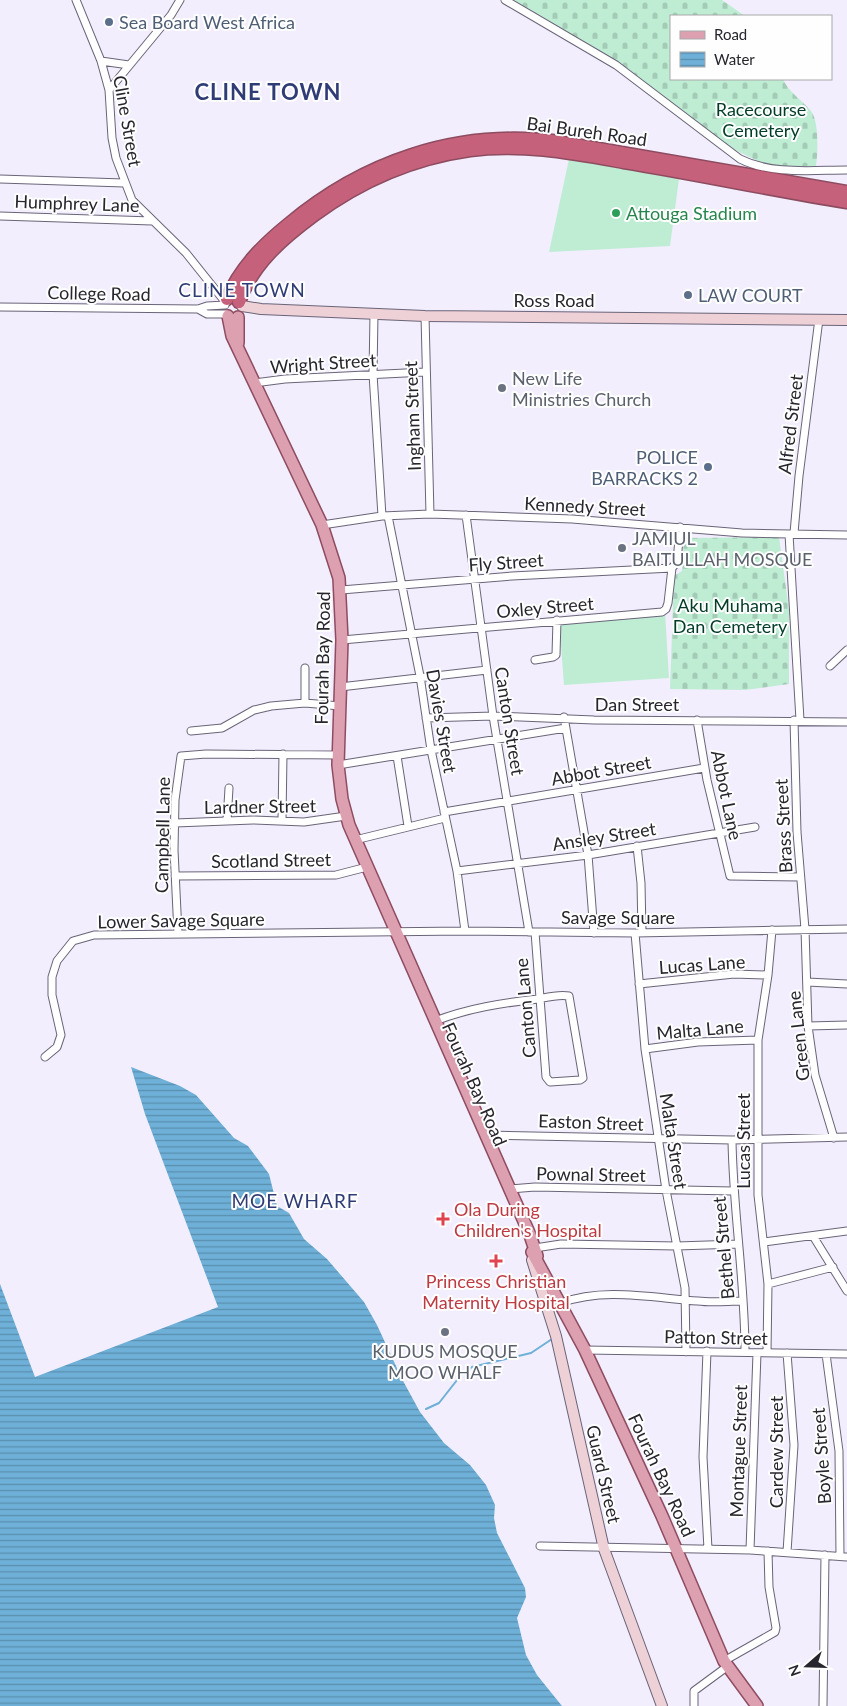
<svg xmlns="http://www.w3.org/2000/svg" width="847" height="1706" viewBox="0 0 847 1706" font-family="Lato,sans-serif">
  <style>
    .cemetery { fill: url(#cemetery-stones) }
    .pitch { fill: #beedd4 }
    .water { fill: url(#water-rules) }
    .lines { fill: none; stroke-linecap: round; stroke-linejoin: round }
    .stream { stroke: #6eb0d7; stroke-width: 2 }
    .street-casing { stroke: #6a6478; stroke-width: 9 }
    .secondary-casing { stroke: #6a6478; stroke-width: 12 }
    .primary-casing { stroke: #8e4c60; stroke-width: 14 }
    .highway-casing { stroke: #8e4c60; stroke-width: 15 }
    .street { stroke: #fff; stroke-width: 7 }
    .secondary { stroke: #eed0d7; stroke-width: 10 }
    .primary { stroke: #dda0b0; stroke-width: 11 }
    .highway { stroke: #c6617b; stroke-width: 12 }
    .service-dot { fill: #5c6f8a; stroke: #fefefe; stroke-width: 2 }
    .leisure-dot { fill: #2e9e5b; stroke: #fefefe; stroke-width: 2 }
    .worship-dot { fill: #6b7280; stroke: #fefefe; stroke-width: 2 }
    .health-dot { fill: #e0444e; stroke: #fefefe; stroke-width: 2 }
    .labels { text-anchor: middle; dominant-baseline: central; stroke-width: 4; stroke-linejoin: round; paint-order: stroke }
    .service-label { font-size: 18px; fill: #4e5e75; stroke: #fefefe; text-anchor: start }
    .park-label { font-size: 18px; fill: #003c26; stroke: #fefefe }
    .street-label { font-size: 18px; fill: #27252d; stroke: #fefefe }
    .leisure-label { font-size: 18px; fill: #27864d; stroke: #fefefe; text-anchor: start }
    .worship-label { font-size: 18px; fill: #5b616d; stroke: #fefefe; text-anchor: start }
    .health-label { font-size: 18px; fill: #be3a42; stroke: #fefefe; text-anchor: start }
    .neighbourhood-label { font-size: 19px; letter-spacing: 1px; fill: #303c76; stroke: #fefefe }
    .district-label { font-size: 22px; font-weight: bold; letter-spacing: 1px; fill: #303c76; stroke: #fefefe }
  </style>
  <defs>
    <pattern id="cemetery-stones" width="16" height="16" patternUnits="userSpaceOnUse" patternTransform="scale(1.25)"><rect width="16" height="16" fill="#beedd4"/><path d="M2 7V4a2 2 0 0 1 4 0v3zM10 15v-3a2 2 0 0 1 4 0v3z" fill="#a3cbb6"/></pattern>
    <pattern id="water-rules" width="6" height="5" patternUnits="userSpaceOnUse" patternTransform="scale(1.25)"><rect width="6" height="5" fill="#6eb0d7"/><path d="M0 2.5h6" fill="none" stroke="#5a8faf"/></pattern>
  </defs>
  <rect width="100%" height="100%" fill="#f2eefd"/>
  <path class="cemetery" d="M509,0H722L745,16H671V79H783C789,93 801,99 811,111C819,121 818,153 816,166L772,168L733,149C661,96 589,41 509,0Z
    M779,537L789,610V684L745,690L670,689L674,576L682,571L684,538Z"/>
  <path class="pitch" d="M569,159L679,179L670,246L549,252Z
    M665,612L669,678L564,685L559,619Z"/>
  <path class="water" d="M131,1067L180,1086L196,1095L234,1138L248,1146L269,1174L277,1206L289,1213L304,1239L327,1259L364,1302L377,1325L402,1379L420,1412L444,1443L470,1465L486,1485L495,1505L494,1518L497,1533L525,1588L526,1597L517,1618L526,1655L537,1675L562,1706H0V1284L35,1377L218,1307L145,1114Z"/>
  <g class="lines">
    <path class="stream" d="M426,1409L439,1403L461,1375L472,1367L531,1353L552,1339"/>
    <g class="street-casing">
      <path id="street" d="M76,0L101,61L109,90L112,138L116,158L132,200L186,253L226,303
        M505,0L616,65L740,159C772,175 812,170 847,170
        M101,61L129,65
        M109,90L171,15L180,0
        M0,179L124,183
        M0,216L152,221
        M0,307L198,309L207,306L225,305
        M198,309L207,314H226
        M374,314L373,374L382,516
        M425,316L430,514
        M254,383L285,379L425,372
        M466,515L493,716L529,932
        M388,516L420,676L431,750L457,871L465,931
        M322,525L382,516L430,514L572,519L742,533L847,535
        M794,533L799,476L819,319
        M789,534L800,720
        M341,590L512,576L672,568
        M342,640L662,612L666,609L668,603L672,568L677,562L680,527
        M535,660L553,657L556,655L557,620
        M830,666L847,650
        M305,668V703
        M340,687L487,670
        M564,717L588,855L594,933
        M426,718L493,716L594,720L847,722
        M697,720L707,780L730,876L800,877
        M794,720L797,832L805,929L808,1026L815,1075L834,1138
        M191,731L222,728L254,710L271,706L305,703L340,706
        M397,756L408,826
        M338,765L566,728
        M444,812L704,768
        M282,820L283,754
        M227,821L229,788
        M175,823L253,820L304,822L346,816
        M355,840L445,818
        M637,846L641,883L642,933
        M457,871L588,855L755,827
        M175,876L336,875L367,867
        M178,933L174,850L175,800L181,756L206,754L338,755
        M635,933L645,1049L666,1190L685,1288L686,1352
        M807,982L847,984
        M639,984L734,974L768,975
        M435,1021C469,1008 502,1003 538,999C548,997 559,994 569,996L583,1078L580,1080L550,1082L546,1077L535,932
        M808,1026L847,1025
        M645,1049L698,1042L758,1040
        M45,1057L57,1047L61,1035L52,995V977L57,961L73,941L94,935L465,931L635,933L847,929
        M485,1135L732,1140L847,1137
        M732,1140C733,1211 745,1281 745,1352
        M510,1189L535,1187L733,1191
        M813,1236L847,1291
        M764,1242L847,1231
        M535,1248L561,1244L677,1246L738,1244
        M768,1284L833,1267
        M561,1303C604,1287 653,1298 698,1301C713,1303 728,1301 743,1301
        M585,1350L847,1354
        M707,1351L703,1457L708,1549
        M767,1353L768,1284L758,1195V1040L768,975L772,930
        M787,1353L794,1445L787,1552
        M826,1354L839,1451L840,1556
        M540,1546L750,1550L847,1557
        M750,1550L757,1353
        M724,1661L775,1632L776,1628L769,1587L768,1551
        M694,1706V1691L728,1666
        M823,1706L825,1555"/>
    </g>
    <g class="secondary-casing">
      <path id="secondary" d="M242,306L261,309L425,316L847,320
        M532,1260L556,1336L604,1549L662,1706"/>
    </g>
    <g class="primary-casing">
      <path id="primary" d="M228,316L232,336L322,525L339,578L342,640L338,765L342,799L349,825L530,1235L537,1256
        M238,343V317
        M532,1252L585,1350L662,1516L724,1661L757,1706"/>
    </g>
    <g class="highway-casing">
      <path id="highway" d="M227,299C240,268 263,245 289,224C363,162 455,130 552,141L847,192
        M239,302C252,264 283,238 314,215C360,181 413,158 470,150C521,143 573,153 624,162C698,174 772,190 847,202"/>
    </g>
    <use href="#street" class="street"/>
    <use href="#secondary" class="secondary"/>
    <use href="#primary" class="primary"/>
    <use href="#highway" class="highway"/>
  </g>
  <g class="service-dot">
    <circle cx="109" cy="22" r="5"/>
    <circle cx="688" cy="295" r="5"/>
    <circle cx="708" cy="467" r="5"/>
  </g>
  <circle class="leisure-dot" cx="616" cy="213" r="5"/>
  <g class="worship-dot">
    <circle cx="502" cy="388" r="5"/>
    <circle cx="622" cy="548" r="5"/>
    <circle cx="445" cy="1332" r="5"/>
  </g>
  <g class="health-dot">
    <path d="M440.5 1211.5h5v5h5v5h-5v5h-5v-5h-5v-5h5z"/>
    <path d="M493.5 1253.5h5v5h5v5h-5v5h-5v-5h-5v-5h5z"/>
  </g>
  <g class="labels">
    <g class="service-label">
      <text x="119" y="22">Sea Board West Africa</text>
      <text x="698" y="295">LAW COURT</text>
      <text x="698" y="457" text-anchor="end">POLICE<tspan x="698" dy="21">BARRACKS 2</tspan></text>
    </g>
    <g class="park-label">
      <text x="761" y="109">Racecourse<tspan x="761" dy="21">Cemetery</tspan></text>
      <text x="730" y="605">Aku Muhama<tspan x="730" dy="21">Dan Cemetery</tspan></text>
    </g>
    <g class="street-label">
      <text transform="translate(128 121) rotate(80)">Cline Street</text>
      <text transform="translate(587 131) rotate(8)">Bai Bureh Road</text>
      <text transform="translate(77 203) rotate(2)">Humphrey Lane</text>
      <text transform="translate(99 293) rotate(1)">College Road</text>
      <text x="554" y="300">Ross Road</text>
      <text transform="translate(323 363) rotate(-4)">Wright Street</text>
      <text transform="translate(412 416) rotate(-92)">Ingham Street</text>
      <text transform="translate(790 424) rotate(-83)">Alfred Street</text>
      <text transform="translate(585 506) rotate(3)">Kennedy Street</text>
      <text transform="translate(506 562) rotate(-4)">Fly Street</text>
      <text transform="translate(545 607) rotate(-5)">Oxley Street</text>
      <text transform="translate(322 658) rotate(-89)">Fourah Bay Road</text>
      <text x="637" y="704">Dan Street</text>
      <text transform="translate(442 721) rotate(80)">Davies Street</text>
      <text transform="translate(510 721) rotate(81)">Canton Street</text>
      <text transform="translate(601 770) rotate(-10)">Abbot Street</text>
      <text transform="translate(727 795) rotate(78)">Abbot Lane</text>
      <text transform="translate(260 806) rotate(-1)">Lardner Street</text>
      <text transform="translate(783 826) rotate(-93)">Brass Street</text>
      <text transform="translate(162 835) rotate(-89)">Campbell Lane</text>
      <text transform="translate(604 836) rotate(-9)">Ansley Street</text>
      <text transform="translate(271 860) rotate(-1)">Scotland Street</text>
      <text x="618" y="917">Savage Square</text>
      <text transform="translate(181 920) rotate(-1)">Lower Savage Square</text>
      <text transform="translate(702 964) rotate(-4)">Lucas Lane</text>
      <text transform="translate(525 1008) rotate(-95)">Canton Lane</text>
      <text transform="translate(700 1029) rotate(-5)">Malta Lane</text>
      <text transform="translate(798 1036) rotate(-96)">Green Lane</text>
      <text transform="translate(475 1084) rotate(66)">Fourah Bay Road</text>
      <text transform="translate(591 1122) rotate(2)">Easton Street</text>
      <text transform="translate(674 1141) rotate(81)">Malta Street</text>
      <text transform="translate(743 1141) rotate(-90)">Lucas Street</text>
      <text transform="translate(591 1174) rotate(1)">Pownal Street</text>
      <text transform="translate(723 1248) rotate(-95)">Bethel Street</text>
      <text transform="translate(716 1337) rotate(1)">Patton Street</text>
      <text transform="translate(738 1451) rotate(-88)">Montague Street</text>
      <text transform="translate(776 1452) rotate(-90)">Cardew Street</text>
      <text transform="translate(821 1456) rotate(-94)">Boyle Street</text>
      <text transform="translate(604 1474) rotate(77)">Guard Street</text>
      <text transform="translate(662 1475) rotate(65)">Fourah Bay Road</text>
    </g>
    <g class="leisure-label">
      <text x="626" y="213">Attouga Stadium</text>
    </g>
    <g class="worship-label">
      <text x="512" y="378">New Life<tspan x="512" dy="21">Ministries Church</tspan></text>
      <text x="632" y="538">JAMIUL<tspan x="632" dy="21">BAITULLAH MOSQUE</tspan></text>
      <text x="445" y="1351" text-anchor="middle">KUDUS MOSQUE<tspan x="445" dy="21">MOO WHALF</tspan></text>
    </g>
    <g class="health-label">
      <text x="454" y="1209">Ola During<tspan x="454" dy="21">Children's Hospital</tspan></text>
      <text x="496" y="1281" text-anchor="middle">Princess Christian<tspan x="496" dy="21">Maternity Hospital</tspan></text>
    </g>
    <g class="neighbourhood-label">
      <text x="242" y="289">CLINE TOWN</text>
      <text x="295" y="1200">MOE WHARF</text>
    </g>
    <g class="district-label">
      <text x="268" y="91">CLINE TOWN</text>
    </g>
  </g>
  <rect x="670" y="15" width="162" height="65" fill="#fefefe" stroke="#a8a7aa"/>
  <rect x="680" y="31" width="25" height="8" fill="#dda0b0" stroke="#a8a7aa"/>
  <text x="714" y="40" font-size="15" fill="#27252d">Road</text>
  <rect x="680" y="52" width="25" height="15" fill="url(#water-rules)" stroke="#a8a7aa"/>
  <text x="714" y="65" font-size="15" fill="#27252d">Water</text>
  <g transform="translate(807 1666) rotate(250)" stroke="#fefefe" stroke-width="4" paint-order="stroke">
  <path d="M0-4L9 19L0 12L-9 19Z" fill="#27252d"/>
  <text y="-8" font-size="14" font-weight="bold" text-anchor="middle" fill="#27252d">N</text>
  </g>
</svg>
